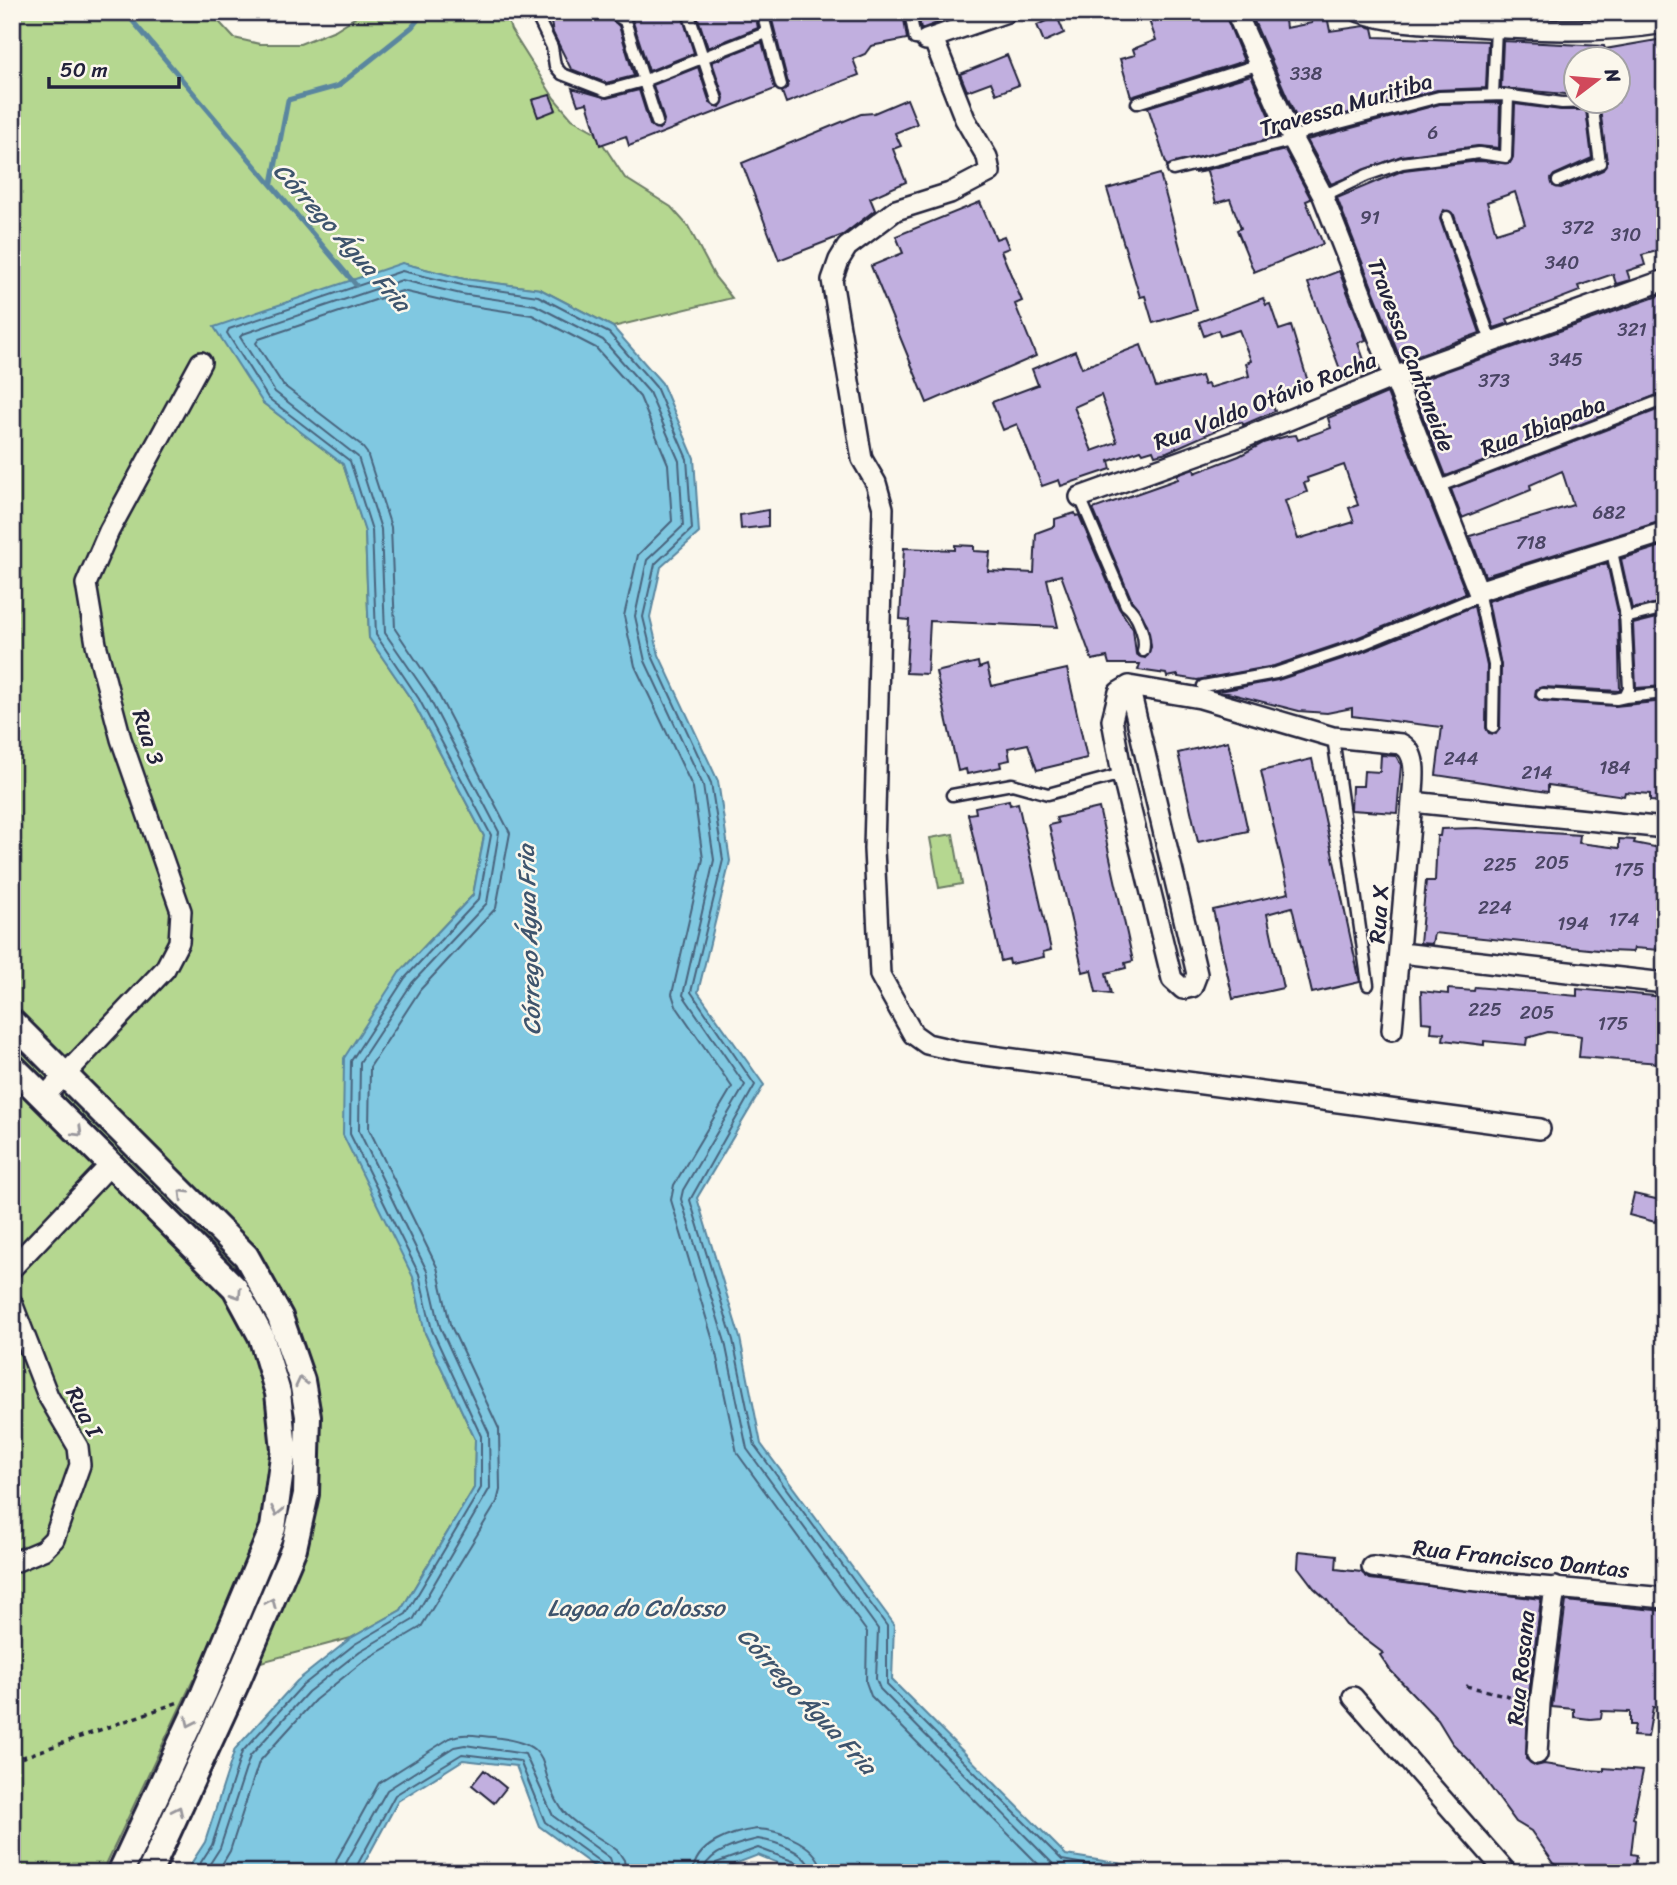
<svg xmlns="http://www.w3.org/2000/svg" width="1677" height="1885" viewBox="0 0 1677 1885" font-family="Sriracha,sans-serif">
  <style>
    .green { fill: #b5d790; stroke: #6c7c66; stroke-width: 2 }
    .water { fill: #80c8e1; stroke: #5a869f; stroke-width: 2 }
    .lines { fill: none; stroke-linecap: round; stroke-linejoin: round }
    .shore { stroke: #48647d; stroke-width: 2 }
    .stream { stroke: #5a869f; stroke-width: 5 }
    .building { fill: #c1afdf; stroke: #22223b; stroke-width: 2; fill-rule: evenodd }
    .service-casing { stroke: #22223b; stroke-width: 15 }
    .minor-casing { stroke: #22223b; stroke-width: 24 }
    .tertiary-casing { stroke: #22223b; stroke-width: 30 }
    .path { stroke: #22223b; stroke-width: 3.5; stroke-dasharray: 5 5; stroke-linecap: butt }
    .service { stroke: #fbf7ec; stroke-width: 10 }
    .minor { stroke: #fbf7ec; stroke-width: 19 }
    .tertiary { stroke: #fbf7ec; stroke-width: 24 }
    .oneway { stroke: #99979c }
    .labels { text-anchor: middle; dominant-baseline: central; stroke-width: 5; stroke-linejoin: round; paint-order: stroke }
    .number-label { font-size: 19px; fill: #4a4564 }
    .street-label { font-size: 23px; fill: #22223b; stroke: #fbf7ec }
    .water-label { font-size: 24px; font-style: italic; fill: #3e546d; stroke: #fbf7ec }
  </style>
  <rect width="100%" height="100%" fill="#fbf7ec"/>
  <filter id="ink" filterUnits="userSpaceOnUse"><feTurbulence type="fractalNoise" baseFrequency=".0143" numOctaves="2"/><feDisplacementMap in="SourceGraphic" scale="14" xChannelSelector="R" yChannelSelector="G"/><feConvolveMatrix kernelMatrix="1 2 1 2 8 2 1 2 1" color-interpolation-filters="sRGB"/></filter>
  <g filter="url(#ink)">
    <path class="green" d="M12,12H210L234,38L260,44H300L335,30L364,12H505L511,30L554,98L572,119L595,132L625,178L671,207L688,226L715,277L732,298L613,327L540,289L464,279L402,263L263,403L343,464L365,531L369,638L413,702L484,836L473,895L399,973L413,1277L425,1333L475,1439L474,1488L401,1610L351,1638L193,1680L102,1873H12Z
      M953,834L962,884L939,888L930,838Z"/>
    <path class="water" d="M402,263L464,279L540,289L613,327L662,383L694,458L699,533L661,567L650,617L659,655L718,781L730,861L698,992L764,1085L697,1198L740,1338L761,1444L894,1624L892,1680L1066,1855L1179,1873H803L758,1855L711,1873H603L539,1826L516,1766L463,1760L398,1801L359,1873H185L205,1842L235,1749L297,1681L351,1638L401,1610L474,1488L475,1439L425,1333L413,1277L343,1135L344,1058L399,973L473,895L484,836L413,702L369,638L365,532L343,464L263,403L214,327Z"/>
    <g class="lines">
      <path class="shore" d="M194,1873L212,1845L242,1752L302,1686L355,1644L406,1614L481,1488V1436L432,1330L419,1274L350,1134L351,1061L405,978L479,899L491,835L419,699L376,635L372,530L350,461L268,398L227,333L229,329L402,271L462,285L538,296L609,333L656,387L687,459L692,529L655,564L643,617L653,658L711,783L723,860L691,992L755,1085L690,1200L733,1340L755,1446L887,1626V1685L1062,1860L1135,1873
        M204,1873L220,1848L250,1756L308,1692L360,1651L413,1620L490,1488L489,1433L440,1327L427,1271L359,1131L360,1062L412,983L487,903L499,832L427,694L385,633L381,529L358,457L275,392L240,337L243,334L402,280L461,294L535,305L603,340L649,392L679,461L683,526L647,560L635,616L645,661L703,785L714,860L683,995L745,1085L683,1190L681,1199L725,1342L747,1449L878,1629L876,1679L880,1689L1055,1866L1080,1873
        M217,1873L230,1851L259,1762L315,1700L365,1660L421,1627L497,1502L500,1490L499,1429L450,1324L437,1267L369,1129L370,1067L420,990L496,908L510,833L436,690L395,629L391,527L367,453L360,444L283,385L256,343L259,339L402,291L459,304L532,315L596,348L640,397L668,464L672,521L638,555L624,616L635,666L693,788L703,859L672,994L676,1006L732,1087L674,1185L671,1200L714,1344L737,1453L867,1632L866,1682L871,1696L1047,1873
        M334,1873L337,1859L379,1783L450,1738C464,1732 478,1736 493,1737C560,1745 533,1765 561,1808C570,1823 603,1839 618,1851L624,1860L626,1873
        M344,1873L346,1863L387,1790L454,1747L465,1745L525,1754L553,1816L610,1858L615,1873
        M353,1873L395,1795L462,1754L520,1761L545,1822L603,1864L607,1873
        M693,1873C694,1844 733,1832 757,1829C781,1830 821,1846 822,1873
        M703,1873C705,1852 740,1843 758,1839C776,1842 810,1852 811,1873
        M712,1873L716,1863L758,1848L798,1863L802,1873"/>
      <path class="stream" d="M125,12L356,285
        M272,183L288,100L338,86L412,27L424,12"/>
    </g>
    <path class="building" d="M549,12H604L619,26L634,76L606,83L571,69L553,33Z
      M625,12H681L694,53L649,71L632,19Z
      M696,12H755L758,28L708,48Z
      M770,12H903L907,39L871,46L865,54L853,59L859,75L786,103L782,92L788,83Z
      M918,12H945L948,19L921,29Z
      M1146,12H1224L1244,61L1131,97L1120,59L1135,55L1133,49L1156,40Z
      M1250,12H1284L1286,28L1312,23V18L1327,16L1330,31L1365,26L1373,28L1375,37L1488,41L1486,88L1437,90L1300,126Z
      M1057,16L1064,33L1044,42L1037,25Z
      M1663,39L1665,249L1642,255L1645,265L1627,271L1630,280L1616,284L1613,274L1581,285L1578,286L1580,291L1507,319L1509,323L1494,328L1454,215L1444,210L1440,219L1480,333L1401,361L1337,198L1404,170L1479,161L1510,163L1513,157L1515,104L1561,110H1586L1592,158L1554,175L1551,179L1553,186L1561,188L1603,170L1607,162L1599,102H1618V86H1621L1618,60H1576V95L1501,88L1503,41L1604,46L1605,49ZM1515,192L1525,224L1496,233L1487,202Z
      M762,42L775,89L629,146L626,136L600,145L587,103L578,105L572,88L607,98L639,90L650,125L659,129L664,120L653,85L698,67L710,103L720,107L724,98L712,62Z
      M1007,55L1019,85L996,94L991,82L967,91L960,74Z
      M1251,75L1278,137L1167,166L1148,107Z
      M550,95L556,110L538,117L532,100Z
      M907,99L917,124L895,133L901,146L893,149L906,182L870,198L875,210L843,235L779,260L742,163L861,114L874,113Z
      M1500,103L1499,148L1478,146L1401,156L1331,184L1307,140L1440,104Z
      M1285,150L1311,199L1306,201L1323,244L1254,272L1237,230L1241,228L1230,199L1216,203L1207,171L1194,173Z
      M1160,174L1197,310L1153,323L1145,296L1140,297L1107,189Z
      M980,202L996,239L1004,236L1009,248L1001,251L1022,301L1015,304L1036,356L927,403L871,266L903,253L896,236Z
      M1339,271L1366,340L1358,343L1368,371L1344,380L1308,283Z
      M1661,295L1665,315V392L1446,476L1410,384Z
      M1263,298L1266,305L1270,304L1279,330L1291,326L1308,382V389L1271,401L1275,411L1243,425L1242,422L1233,423L1167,452L1155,455L1153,450L1143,453L1141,450L1109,461L1111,469L1061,486L1059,480L1042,486L1017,424L1003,430L992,402L1038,385L1032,369L1075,351L1082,368L1141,345L1156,387L1201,376L1204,385L1208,384L1209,388L1249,376L1246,363L1251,361L1239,330L1220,336L1218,330L1204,336L1199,322ZM1101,395L1117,442L1092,451L1074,407Z
      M1387,393L1466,593L1354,639L1274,666L1197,680L1178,677V675L1167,677L1166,674L1138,670L1140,664H1109L1107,657L1092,660L1061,575L1047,579L1058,627L930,621L927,674L906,673L909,620L900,619L904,548L955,550V545L974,546V551L990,552L988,571L1034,573L1036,533L1055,526V519L1075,513L1076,516L1079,515L1119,608L1133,629L1136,654L1145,658L1151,647L1147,624L1132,601L1093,509L1178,479L1177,475L1194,469L1195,473L1239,456L1263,443L1287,436L1296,435L1298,440L1331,428L1328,418ZM1344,465L1358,505L1349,508L1354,522L1298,539L1285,501L1307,492L1304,483L1308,482L1307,478Z
      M1665,407V520L1485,576L1470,536L1573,505L1562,471L1530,485L1531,490L1462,518L1451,489Z
      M768,510V526L741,529L740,515Z
      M1665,545V601L1632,609L1621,559Z
      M1607,563L1618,612L1620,691L1543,687L1536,689L1535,697L1542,701L1615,706L1665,701V802L1650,801V794L1625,792L1624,796L1548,785V792L1436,775L1442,727L1352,716V708L1327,713L1299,711L1220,691L1278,680L1360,653L1474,606L1487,666L1486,728L1489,733L1496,734L1500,727L1501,665L1488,601Z
      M1665,616V686L1636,688L1633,624Z
      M978,662L979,668L987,665L992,686L1067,669L1087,758L1037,770L1028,744L1008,748L1010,760L1000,762L1001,767L967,774L966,769L958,771L936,672Z
      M1228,741L1248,831L1198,842L1178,753Z
      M1381,755L1396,756L1401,765L1397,813L1351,810L1352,786H1363L1364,771L1380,772Z
      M1312,759L1360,982L1312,993L1292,907L1267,914L1283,988L1233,999L1213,910L1289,893L1261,771Z
      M1009,800L1010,805L1018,803L1051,950L1043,952L1044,957L1010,964L1009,959L1001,961L968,814L976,813L975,807Z
      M1099,808L1133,961L1125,963L1126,968L1106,973L1111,994L1096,992L1091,970L1083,972L1049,825L1058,823L1056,818Z
      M1477,828L1580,835L1579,843L1619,848V839L1635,840L1634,843L1665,849V945H1660V950L1634,948L1633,952L1608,951L1434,933L1432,944L1420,943L1426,881H1435L1437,836H1440L1441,829Z
      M1475,987L1577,996V989L1665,997V1044H1661L1660,1063L1579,1057L1581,1036L1576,1035L1548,1032L1527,1038L1526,1045L1484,1041V1045L1443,1040L1444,1033L1431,1032L1432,1023L1422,1022L1421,991L1448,994V989L1474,991Z
      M1634,1194L1660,1200L1655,1222L1629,1215Z
      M1299,1551L1337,1555L1336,1569L1361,1572L1370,1579L1541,1599L1528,1702L1526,1759L1536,1766L1544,1764L1583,1770L1604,1771V1768L1643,1771L1633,1818L1635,1819L1631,1854L1637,1855L1634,1873H1561L1558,1869L1531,1831L1516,1822L1475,1766L1452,1743L1438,1720L1391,1671L1380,1655L1383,1653L1346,1625L1327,1600L1314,1588L1298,1567Z
      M1566,1601L1665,1611V1666L1659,1708L1653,1707L1648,1737L1633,1736L1635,1725H1630V1712L1602,1711L1601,1718L1590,1719L1574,1717V1709L1552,1707Z
      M484,1770L506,1788L494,1803L472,1785Z"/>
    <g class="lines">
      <g class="service-casing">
        <path id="service" d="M535,12L552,47L555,66L562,74L606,91L643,81L766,33
          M611,12L625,21L657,122
          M688,12L717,100
          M762,12L781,85
          M910,12L915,39L926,40
          M1493,95L1496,28
          M1137,103L1260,64
          M1173,170L1287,142L1305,132L1439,97L1504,95L1562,103L1592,102L1600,163L1558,181
          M1323,196L1367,175L1402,163L1479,153L1506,157L1508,96
          M1447,217L1491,341
          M1437,487L1665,399
          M1080,497L1126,605C1137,613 1147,638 1143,651
          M1478,591L1494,665L1493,727
          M1625,618L1665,608
          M1203,686L1276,673L1357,646L1472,599L1478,591
          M1542,694L1616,699L1625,697L1629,689L1625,611L1611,547
          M1625,697L1665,693
          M1333,737L1368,985
          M952,795L1012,784L1048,794L1122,774"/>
      </g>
      <g class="minor-casing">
        <path id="minor" d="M1236,12L1293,140L1323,196L1478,591L1665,532
          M1360,12C1392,23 1427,23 1461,25C1529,30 1597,34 1665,23
          M933,38L965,119L987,157L990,172L950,193L896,210L847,247L839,260L832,280L862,459L876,483L883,508L874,849L880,975L913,1034L927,1044L962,1052L1540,1129
          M926,40L1007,12
          M1080,497L1244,438L1394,377L1665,280
          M1129,686L1197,974L1192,987L1183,989L1172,979L1122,774L1112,720L1119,692L1129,686L1200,698L1333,737L1401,744C1420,754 1413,784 1412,802L1665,828
          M1401,953L1665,983
          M1392,1030L1412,802
          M43,1098L165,969L179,942L181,911L121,739L96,644L86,584L109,531L201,362
          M12,1268L111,1164
          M12,1303L48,1396L78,1447L80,1465L54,1539L43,1550L12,1563
          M1372,1567L1467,1580L1665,1598
          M1353,1697L1507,1873
          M1537,1754L1540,1703L1555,1587"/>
      </g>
      <g class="tertiary-casing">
        <path id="tertiary" d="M12,1022L246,1256L280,1317L302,1381L308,1416L306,1494L294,1548L237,1682L149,1873
          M12,1066L235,1288L261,1336L278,1393L284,1449L273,1528L204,1693L120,1873"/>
      </g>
      <path class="path" d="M1466,1686L1522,1699
        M12,1761L179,1702"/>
      <use href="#service" class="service"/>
      <use href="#minor" class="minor"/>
      <use href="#tertiary" class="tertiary"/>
    </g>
    <defs><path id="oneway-chevron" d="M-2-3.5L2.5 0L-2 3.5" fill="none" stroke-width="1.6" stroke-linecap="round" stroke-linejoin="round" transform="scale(1.75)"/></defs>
    <g class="oneway">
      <use href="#oneway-chevron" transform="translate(78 1132) rotate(44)"/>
      <use href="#oneway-chevron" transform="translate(183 1194) rotate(-135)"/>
      <use href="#oneway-chevron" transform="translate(237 1294) rotate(57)"/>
      <use href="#oneway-chevron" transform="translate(301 1382) rotate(-103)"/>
      <use href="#oneway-chevron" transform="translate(277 1511) rotate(102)"/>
      <use href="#oneway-chevron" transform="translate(271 1603) rotate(-67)"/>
      <use href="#oneway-chevron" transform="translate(190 1722) rotate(115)"/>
      <use href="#oneway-chevron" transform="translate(178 1811) rotate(-65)"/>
    </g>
  </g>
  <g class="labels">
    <g class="number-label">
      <text x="1306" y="73">338</text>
      <text x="1433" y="132">6</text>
      <text x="1370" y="217">91</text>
      <text x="1578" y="227">372</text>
      <text x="1626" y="234">310</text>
      <text x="1562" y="262">340</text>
      <text x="1632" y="329">321</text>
      <text x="1566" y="359">345</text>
      <text x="1494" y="380">373</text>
      <text x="1609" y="512">682</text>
      <text x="1531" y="542">718</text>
      <text x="1461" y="758">244</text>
      <text x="1615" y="767">184</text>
      <text x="1537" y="772">214</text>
      <text x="1552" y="862">205</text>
      <text x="1500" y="864">225</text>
      <text x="1629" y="869">175</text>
      <text x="1495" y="907">224</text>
      <text x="1624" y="919">174</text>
      <text x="1573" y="923">194</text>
      <text x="1485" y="1009">225</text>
      <text x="1537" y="1012">205</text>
      <text x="1613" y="1023">175</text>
    </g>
    <g class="street-label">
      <text transform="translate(1346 105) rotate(-16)">Travessa Muritiba</text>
      <text transform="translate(1411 355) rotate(69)">Travessa Cantoneide</text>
      <text transform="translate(1265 401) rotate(-21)">Rua Valdo Otávio Rocha</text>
      <text transform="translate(1543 426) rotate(-21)">Rua Ibiapaba</text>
      <text transform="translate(148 737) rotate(72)">Rua 3</text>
      <text transform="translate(1379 914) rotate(-86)">Rua X</text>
      <text transform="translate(84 1412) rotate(63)">Rua I</text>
      <text transform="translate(1521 1559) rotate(6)">Rua Francisco Dantas</text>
      <text transform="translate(1521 1668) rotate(-84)">Rua Rosana</text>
    </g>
    <g class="water-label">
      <text transform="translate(342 237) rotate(48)">Córrego Água Fria</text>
      <text transform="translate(529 940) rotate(-92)">Córrego Água Fria</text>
      <text x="636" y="1608">Lagoa do Colosso</text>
      <text transform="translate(807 1701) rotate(47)">Córrego Água Fria</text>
    </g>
  </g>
  <rect width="1677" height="1885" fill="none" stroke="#fbf7ec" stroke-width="42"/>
  <rect x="21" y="21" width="1635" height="1843" fill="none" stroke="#22223b" stroke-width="2.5" filter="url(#ink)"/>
  <g transform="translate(1597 80) rotate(74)"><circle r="33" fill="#fbf7ec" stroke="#a4a2a5" stroke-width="2"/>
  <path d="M0-5L12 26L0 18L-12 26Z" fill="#d1495b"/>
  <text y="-10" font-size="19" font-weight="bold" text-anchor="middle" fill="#22223b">N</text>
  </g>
  <path d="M49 77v10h130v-10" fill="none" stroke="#22223b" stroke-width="3.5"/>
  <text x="60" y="77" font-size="21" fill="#22223b" stroke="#fbf7ec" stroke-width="5" paint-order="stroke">50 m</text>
</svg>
